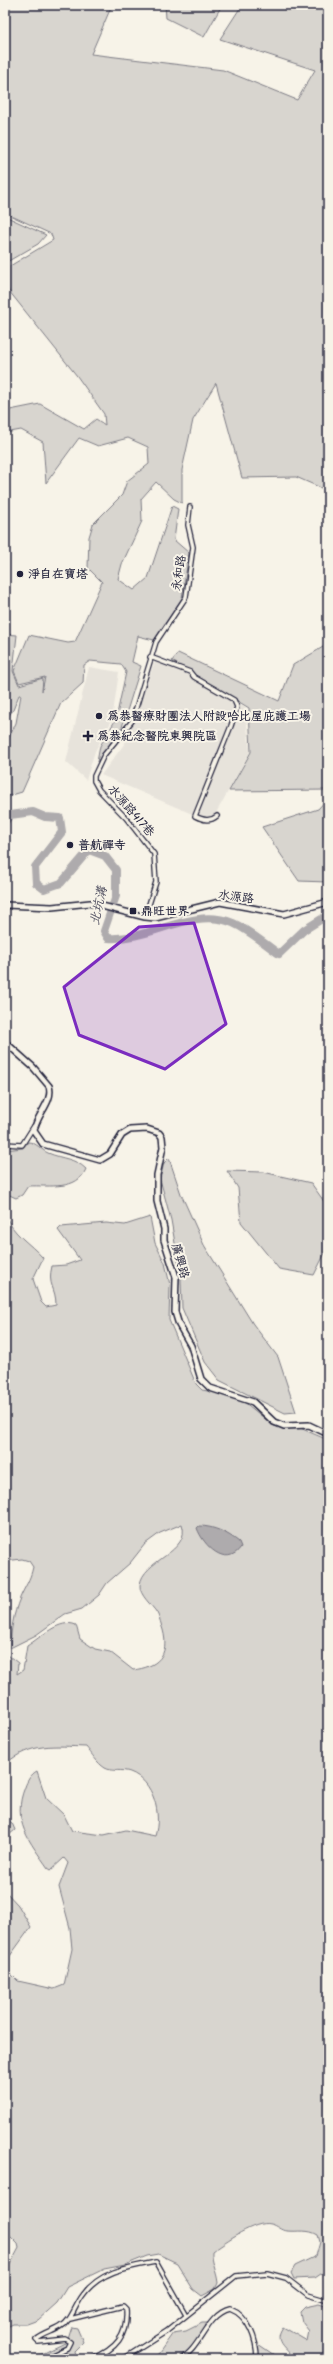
<svg xmlns="http://www.w3.org/2000/svg" width="333" height="2364" viewBox="0 0 333 2364" font-family="Kalam,'LXGW WenKai TC',sans-serif">
  <style>
    .built { fill: #e7e3db }
    .green { fill: #d8d5cf; stroke: #7d7c85 }
    .water { fill: #aeabad; stroke: #76747f }
    .lines { fill: none; stroke-linecap: round; stroke-linejoin: round }
    .river { stroke: #aeabad; stroke-width: 8 }
    .street-casing { stroke: #22223b; stroke-width: 6 }
    .secondary-casing { stroke: #22223b; stroke-width: 8 }
    .street { stroke: #f7f3e8; stroke-width: 3.5 }
    .secondary { stroke: #f7f3e8; stroke-width: 5 }
    .marked { fill: #7b2cbf; fill-opacity: 0.2; stroke: #7b2cbf; stroke-width: 3; stroke-linejoin: round }
    .poi-dot { fill: #22223b; stroke: #f7f3e8; stroke-width: 1.5 }
    .labels { text-anchor: middle; dominant-baseline: central; stroke-width: 4; stroke-linejoin: round; paint-order: stroke }
    .street-label { font-size: 12px; fill: #22223b; stroke: #f7f3e8 }
    .poi-label { font-size: 12px; font-weight: bold; fill: #22223b; stroke: #f7f3e8; text-anchor: start }
    .water-label { font-size: 13px; font-style: italic; fill: #535263; stroke: #f7f3e8 }
  </style>
  <rect width="100%" height="100%" fill="#f7f3e8"/>
  <filter id="ink" filterUnits="userSpaceOnUse"><feTurbulence type="fractalNoise" baseFrequency=".025" numOctaves="2"/><feDisplacementMap in="SourceGraphic" scale="8" xChannelSelector="R" yChannelSelector="G"/><feConvolveMatrix kernelMatrix="1 2 1 2 8 2 1 2 1" color-interpolation-filters="sRGB"/></filter>
  <g filter="url(#ink)">
    <path class="built" d="M157,655L245,708L250,752L211,822L101,775L125,743Z
      M89,667L119,672L112,720L95,751L86,780L66,762Z"/>
    <path class="green" d="M5,5H112L91,54L223,70L297,100L315,70L220,39L242,5H328V491L296,477L242,478L216,383L193,420L182,470V503L174,499L156,482L141,499L142,521L122,564L118,579L134,590L148,578L172,506L178,509L174,540L189,553L182,598L154,640L138,636L132,662L141,666L122,727L97,762L100,746L116,719L126,672L121,664L90,661L84,665L83,683L61,703L22,792L5,797V746L16,723L21,695H19L13,710L5,721V634L17,635L13,671L19,685L43,678L42,691L45,677L19,683L14,671L29,635L68,643L75,642L102,582L88,568L89,537L93,524L122,495L127,481L149,464L148,447L128,438L98,446L79,438L46,483L43,442L21,430L5,433V411L40,404L84,429L96,419L105,425L104,414L77,376L5,286V269L53,240L51,234L5,213Z
      M165,5H222L204,37L166,18Z
      M5,216L46,235L38,244L5,263Z
      M328,532V584L324,579Z
      M328,644V790L229,791L251,752L249,708L172,661L178,653L279,701L293,665Z
      M328,798V843L326,845L327,882L299,881L262,827L318,809Z
      M328,1084V1126L325,1123Z
      M28,1142C36,1142 41,1150 48,1153C62,1159 75,1158 86,1169C77,1191 50,1185 28,1186L22,1195L16,1198L5,1193V1150L23,1148Z
      M169,1158L181,1194L204,1245L253,1324L278,1357L296,1412L285,1413L219,1380L205,1362L182,1308L181,1278L171,1220L160,1179L164,1163Z
      M227,1171L263,1172L311,1183L328,1207V1247L314,1275L279,1269L241,1222L238,1188Z
      M5,1214C13,1235 29,1242 43,1258L33,1279L41,1302L46,1307L56,1305C56,1287 47,1286 52,1266L66,1265L80,1260L58,1230L61,1227L106,1223L125,1225L150,1217L155,1243L165,1263L170,1285L169,1320L196,1384L202,1390L224,1394L243,1401L274,1426L300,1428L328,1440V2269L315,2278L294,2279L291,2273L295,2266L316,2256L320,2242L318,2235C308,2229 299,2232 288,2231C282,2231 277,2225 271,2224C255,2220 225,2242 212,2251C211,2262 217,2272 218,2283L215,2289L202,2296L193,2289L177,2263L158,2254L147,2256L125,2265L104,2269L67,2287L57,2303L38,2320L27,2324H13L5,2328V2274L19,2248L18,2244L5,2231V1891L18,1905L31,1927L7,1960V1970L18,1981L54,1989L64,1985L72,1949L70,1928L59,1887L68,1863L64,1858L51,1870L48,1868C30,1842 11,1821 25,1787C27,1781 31,1774 37,1771L46,1798L64,1815L72,1831L104,1835L126,1830L155,1836C162,1814 154,1781 130,1772C122,1769 112,1772 105,1768C97,1763 92,1754 86,1747C53,1746 32,1742 5,1764V1657L9,1656L18,1663L17,1674L23,1670L27,1646C41,1637 60,1618 76,1625L80,1639L95,1649L110,1652L133,1670C157,1667 170,1656 163,1630C161,1625 160,1618 157,1613C152,1605 139,1595 140,1585C142,1560 192,1552 182,1524L160,1533L145,1544L130,1563L107,1583L99,1595L82,1609L65,1614L36,1635L10,1648C11,1630 13,1615 20,1598C25,1586 30,1581 33,1567L29,1561L22,1559L5,1561Z
      M5,1818L12,1823L15,1830L9,1835L5,1832Z
      M319,2304L328,2307V2359H292C290,2348 271,2344 283,2327L307,2341L309,2331L302,2322L300,2312L305,2307Z
      M202,2323H209C208,2337 192,2346 187,2359H152L159,2353L173,2333L186,2331Z
      M72,2327L77,2328L83,2342L74,2351L76,2359H24L42,2354L67,2342Z
      M258,2344L280,2359H259L256,2346Z
      M220,2355H231L233,2359H211Z"/>
    <path class="water" d="M199,1526C214,1526 228,1533 239,1542L241,1547C226,1569 203,1545 197,1528Z"/>
    <g class="lines">
      <path class="river" d="M5,822L10,815L33,812L45,817L60,818L62,832L35,867L36,883L44,889L61,883L89,850L105,856L116,870V896L104,931L108,938C151,941 191,906 233,923C249,930 265,944 279,954L304,930L328,915"/>
      <g class="street-casing">
        <path id="street" d="M150,657L190,672L194,677L234,700L237,707L231,726L195,816C203,820 210,822 217,816
          M145,917L156,882L154,854L126,818L99,790L94,781V776L104,755L132,721L156,642L186,597L193,547L188,525L190,507
          M5,1144L22,1145L34,1126
          M70,2319L123,2306L126,2309C128,2336 116,2349 92,2359
          M44,2359L67,2348L70,2342L65,2339L38,2342L36,2340C46,2331 61,2331 69,2319C74,2312 77,2303 83,2295C100,2271 129,2267 156,2262L186,2315
          M123,2359L167,2331L236,2276L267,2273L286,2278L308,2295L328,2301
          M180,2359C201,2349 206,2315 230,2309C249,2316 257,2340 257,2359"/>
      </g>
      <g class="secondary-casing">
        <path id="secondary" d="M5,905L52,907L90,903L145,917L155,918L220,902L284,914L328,902
          M5,1042L33,1067L49,1086C54,1101 36,1115 34,1131L43,1144L100,1160L110,1154L122,1135L130,1130L147,1129L159,1133L162,1137L163,1147L157,1175V1201L164,1229V1240L176,1277L175,1312L179,1325L191,1346L201,1379L210,1388L253,1402L274,1422L284,1426L309,1425L328,1434"/>
      </g>
      <use href="#street" class="street"/>
      <use href="#secondary" class="secondary"/>
    </g>
  </g>
  <path class="marked" d="M194,923L226,1024L165,1069L79,1035L64,987L139,927Z"/>
  <g class="poi-dot">
    <circle cx="20" cy="574" r="4"/>
    <circle cx="99" cy="716" r="4"/>
    <path d="M86 730h4v4h4v4h-4v4h-4v-4h-4v-4h4z"/>
    <circle cx="70" cy="845" r="4"/>
    <rect x="129" y="907" width="8" height="8" rx="2"/>
  </g>
  <g class="labels">
    <g class="street-label">
      <text transform="translate(179 573) rotate(-81)">永和路</text>
      <text transform="translate(131 811) rotate(49)">水源路417巷</text>
      <text transform="translate(236 897) rotate(7)">水源路</text>
      <text transform="translate(180 1261) rotate(74)">廣興路</text>
    </g>
    <g class="poi-label">
      <text x="28" y="574">淨自在寶塔</text>
      <text x="107" y="716">為恭醫療財團法人附設哈比屋庇護工場</text>
      <text x="97" y="736">為恭紀念醫院東興院區</text>
      <text x="78" y="845">普航禪寺</text>
      <text x="141" y="911">鼎旺世界</text>
    </g>
    <g class="water-label">
      <text transform="translate(99 906) rotate(-78)">北坑溝</text>
    </g>
  </g>
  <rect width="333" height="2364" fill="none" stroke="#f7f3e8" stroke-width="20"/>
  <rect x="10" y="10" width="313" height="2344" fill="none" stroke="#22223b" stroke-width="1.5" filter="url(#ink)"/>
</svg>
